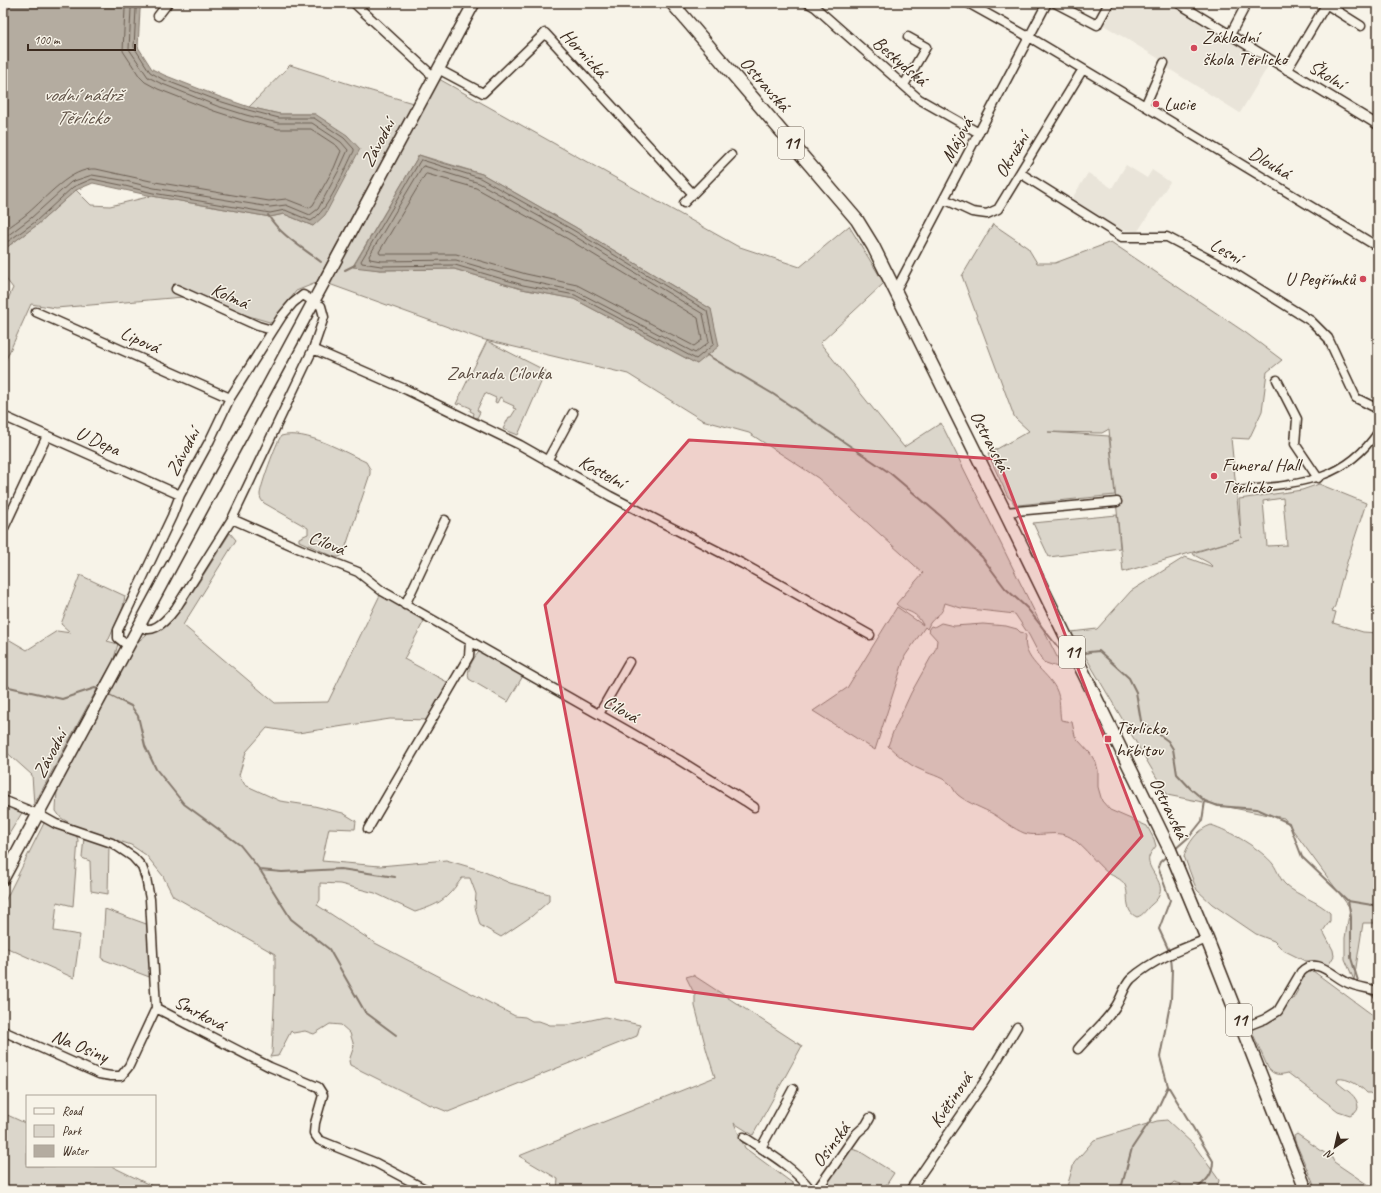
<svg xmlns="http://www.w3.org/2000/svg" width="1381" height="1193" viewBox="0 0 1381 1193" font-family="Caveat,sans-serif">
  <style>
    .built { fill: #e9e4d9 }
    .green { fill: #dbd6cb; stroke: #8b8074; fill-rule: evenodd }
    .water { fill: #b4aca0; stroke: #84786c }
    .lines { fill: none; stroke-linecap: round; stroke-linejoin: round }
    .shore { stroke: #6b5e52; stroke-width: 1 }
    .stream { stroke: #84786c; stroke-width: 2 }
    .pedestrian-casing { stroke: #3b2a1e; stroke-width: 9 }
    .minor-casing { stroke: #3b2a1e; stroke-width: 11 }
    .secondary-casing { stroke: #3b2a1e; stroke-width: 14 }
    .primary-casing { stroke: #3b2a1e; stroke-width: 15 }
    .pedestrian { stroke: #f7f3e8; stroke-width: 6 }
    .minor { stroke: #f7f3e8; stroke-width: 8 }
    .secondary { stroke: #f7f3e8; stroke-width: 11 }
    .primary { stroke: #f7f3e8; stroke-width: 12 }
    .marked { fill: #d1495b; fill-opacity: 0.2; stroke: #d1495b; stroke-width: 3; stroke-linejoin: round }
    .poi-dot { fill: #d1495b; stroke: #f7f3e8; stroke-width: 1.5 }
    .labels { text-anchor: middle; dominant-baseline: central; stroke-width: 3; stroke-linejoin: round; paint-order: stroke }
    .shield { fill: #f7f3e8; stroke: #73665b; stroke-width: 1 }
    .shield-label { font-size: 18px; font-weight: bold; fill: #3b2a1e }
    .poi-label { font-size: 19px; fill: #3b2a1e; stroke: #f7f3e8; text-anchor: start }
    .street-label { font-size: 19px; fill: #3b2a1e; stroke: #f7f3e8 }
    .park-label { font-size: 19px; fill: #5b4c41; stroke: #f7f3e8 }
    .water-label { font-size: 20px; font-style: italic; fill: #5f5145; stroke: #f7f3e8 }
  </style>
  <rect width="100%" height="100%" fill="#f7f3e8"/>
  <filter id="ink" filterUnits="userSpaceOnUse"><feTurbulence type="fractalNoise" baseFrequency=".025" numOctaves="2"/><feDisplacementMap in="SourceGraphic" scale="8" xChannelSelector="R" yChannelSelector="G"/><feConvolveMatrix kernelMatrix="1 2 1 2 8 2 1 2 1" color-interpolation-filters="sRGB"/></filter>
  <g filter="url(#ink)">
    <path class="built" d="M1112,3H1171L1270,63L1240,113L1161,64V60L1102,24Z
      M1126,165L1147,178L1152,170L1170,182L1138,231L1116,229L1071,200L1088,173L1112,188Z"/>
    <path class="green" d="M290,65L368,90L413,103L316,283L296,291L273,323L183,297L56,308L31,304L3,366V310L13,288L3,275V250L37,225L76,190L91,205L110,206L152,196L270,217L284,214L313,226L315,114H279L249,107Z
      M439,79L737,246L800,267L849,226L884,283L820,343L904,447L941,423L1063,669L1043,662L1029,635L1015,614L961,608L945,603C942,616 937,614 930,623C929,625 928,627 927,629L925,627L905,656L875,750L813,711L847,688L897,607L923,625C915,609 907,614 896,604L923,573L818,478L749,433L702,420L628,374L481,339L329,284ZM419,155L482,174L575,227L711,309L697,364L574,299L522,289L454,269L380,270L353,266Z
      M993,224L1028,248L1037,263H1055L1111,242L1246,333L1282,360L1267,372L1262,411L1249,439L1231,438L1241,538L1239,499L1302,490L1319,484L1366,503C1355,538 1343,571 1335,606L1332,611L1336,612L1333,623L1363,632L1378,633V923H1363L1354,980L1345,959V938L1350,908L1284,818L1167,795L1071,632L1097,629L1131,591L1185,557L1213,567L1209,563L1194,555L1193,553L1239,539L1123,572L1109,429L1102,433L1048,432L1109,436L1115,495L1018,505L1014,504L1012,500L1008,497L988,454L1029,431L1016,419L1014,416L962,276ZM1283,498L1287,545L1267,546L1263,501Z
      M487,341L546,371L518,435L503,429L509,417H511L516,409L513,408L514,406L503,401V399L500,397L497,403L495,402L496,398L485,393L477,410L480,412L477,418L473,417L474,413L470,411L471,408L459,403L458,405L456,404Z
      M281,436C306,429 344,452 366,462L370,469V474L343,555L339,557H335L299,541V538L308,534V528L264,503C261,500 260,498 260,494C261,485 276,443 281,436Z
      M1117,515L1120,548L1049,557L1033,523Z
      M230,533L236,540L183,625L275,703L328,702L380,595L425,619L404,659L449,683L429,720L390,719L298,733L267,728L246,752L239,775L245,785L280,801L314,806L343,813L356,821L355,829L329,828L322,861L380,866L446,860L480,870L510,883L549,894V901L532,916L501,937L480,925L475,907L476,894L470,878H462C446,900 440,904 415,912L375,893L340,884L320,883V900L317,905L375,943L515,1016L525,1017L532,1021H539L550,1025H568L605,1017L640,1025L637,1036L448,1112L426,1103L350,1065L349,1061L354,1046L350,1033L341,1025L330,1024L314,1034L305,1031L293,1033L291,1031L278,1056L270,1057L272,1053L275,984V954L173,896L163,876L146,855L131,845L73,825L61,818L56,811L57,789L135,644L146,635L163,628L185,604Z
      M80,575L125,596L123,607L109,639L107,641L118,644L113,662L88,705L34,805L32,775L3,749V698L9,687L3,680V636L27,650L57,631L71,633L61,624Z
      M941,623L954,626L983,624L1006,626L1017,629L1020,632L1024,633L1026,636C1021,659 1047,671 1056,689C1061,699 1059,710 1061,720L1072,722L1075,736L1078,740L1090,753L1096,763L1098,770V787L1102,801L1110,810L1147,826L1154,839L1156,846C1154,849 1150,853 1149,857C1145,872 1175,886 1151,905C1146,909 1144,915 1137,917C1123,911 1130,896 1125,885C1121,878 1114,877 1108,873C1095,863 1087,849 1073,839C1058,828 1040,838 1024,833C1014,829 1004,821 995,815C983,808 969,804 958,795C954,792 953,786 949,783C940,776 929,774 919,769C909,765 896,753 888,746L893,732L911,693L936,648L937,640L928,630L931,626L934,627Z
      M479,652H482L524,674L508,702L469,679C466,671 473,658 479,652Z
      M3,801L23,811L3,844Z
      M45,821L76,834L78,840L73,906L57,902L54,931L80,935L74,978L3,946V905Z
      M1211,825C1230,831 1261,849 1273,864C1278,871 1280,880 1286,885C1299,897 1317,900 1330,913V921L1323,931L1333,950L1334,956L1328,966L1315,961H1305L1283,950L1274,941L1256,934L1212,904L1197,890L1194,883L1184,856C1188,843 1198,829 1211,825Z
      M84,837L109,845L108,894L91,891L90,861L82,858Z
      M105,909L149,925L152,978L102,959Z
      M1309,968L1378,1019V1099L1370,1093H1367C1362,1087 1347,1077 1338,1079L1337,1082C1346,1091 1358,1095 1358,1108L1355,1112L1350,1115L1338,1111L1288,1073C1280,1075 1274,1076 1268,1068L1253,1034V1027L1289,1000L1293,999L1298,990L1296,988L1306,972Z
      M693,975L802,1046L753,1135L734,1123L745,1148L799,1188L800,1190H557L558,1179L519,1156L715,1077L707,1052L695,1006V995L686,977Z
      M3,1113L27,1124V1166H111L160,1190H3Z
      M1167,1120L1194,1145L1219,1180L1217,1190H1179L1181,1184L1174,1182L1165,1190H1066L1074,1163L1094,1140L1157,1121Z
      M1297,1134L1332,1158L1334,1162L1365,1183L1378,1190H1316L1295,1141L1294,1136Z
      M851,1149L859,1151L894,1173L883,1190H825L823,1189Z"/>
    <path class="water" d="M3,3H142L140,10L138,47L152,69L164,75L220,97L249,107L280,114H315L347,135L360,149L325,215L313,226L284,214L270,217L152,196L93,183L76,190L37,225L3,250Z
      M419,155L439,162L482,174L575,227L711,309L719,346L697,364L574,299L522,289L454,269L380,270L353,267Z"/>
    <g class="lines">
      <path class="shore" d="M422,160L480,178L573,230L707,311L714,344L696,359L575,295L523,285L455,265L381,266L362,263L361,261L420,161Z
        M424,166L479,183L571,234L703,314L709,342L695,353L576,291L524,280L456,260L381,261L370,259L369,256L422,167Z
        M427,174L476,188L568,239L698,318L702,340L694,346L577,285L526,274L456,254H380L379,252L425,175Z
        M3,232C11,225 20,220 28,213C46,198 71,167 96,169L155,182L269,201L286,199L309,208L313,205L334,168L341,151L337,146L311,129H278L245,121L214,111L158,89L145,82L140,77L123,51L125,9L126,3
        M3,239L31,218L71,182L92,175L122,180L154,188L270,207L286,205L310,215L318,209L339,170L348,150L341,142L312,123H278L246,115L217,106L160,83L148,77L129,49L131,9L133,3
        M3,245L35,222L73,187L92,179L121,185L153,193L270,213L285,210L311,221C328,211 345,169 354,151V149L344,138L314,118H279L248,110L219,101L162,79L150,72L134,47L136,9L138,3"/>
      <path class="stream" d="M1378,3V4
        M268,215C280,235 303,248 321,262
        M345,270L355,265
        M707,355L773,394L890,473L943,518L982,557L1005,588L1027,608L1061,651L1071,657
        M1080,655L1089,652L1099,651L1129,678L1136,692L1141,721L1168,741L1173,749L1177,774L1191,789L1205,801L1218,806L1257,809L1289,823L1302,857L1348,901L1378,906
        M3,684L9,687L62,699L95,688L100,690
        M107,694L131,706L138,716L145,746L156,769L184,804L240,845L260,870L291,919L329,949L365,1012L396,1035
        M1174,850L1190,836L1202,821L1205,801
        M1168,855L1160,862L1158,867L1170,900L1159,929L1170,953
        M260,870L282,872L341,869L395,877
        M1348,901L1351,917V958L1359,984
        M1365,991L1378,999
        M1168,1086L1213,1161C1213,1176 1206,1181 1195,1190
        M1111,1190L1122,1185
        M1122,1190V1185L1132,1148L1156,1112L1168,1086L1160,1057L1171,999L1172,969L1171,957"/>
      <g class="pedestrian-casing">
        <path id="pedestrian" d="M1237,490C1292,484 1344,484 1378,431"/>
      </g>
      <g class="minor-casing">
        <path id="minor" d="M354,3L434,77
          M808,3L815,7L919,99L979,133
          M968,3L1036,41L1145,106L1378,247
          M1055,3L1097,25L1109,3
          M1178,3L1378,125
          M1326,4L1361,26
          M158,16L168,3
          M1230,35L1247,3
          M438,69L483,93L545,33L693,194
          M1287,70L1327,3
          M904,85L926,47L908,37
          M1145,106L1164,63
          M1020,173L1122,237H1167L1224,267L1311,321L1328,338L1356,398L1378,409
          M944,199L972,212L987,214L998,209L1083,69
          M684,203L731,155
          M176,289L258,326L272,330
          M895,292L1047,3
          M36,312L230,398
          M313,349L407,390L520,445L610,496L743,564L870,635
          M1277,380L1297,419L1295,444L1318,478
          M3,416L180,495
          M547,461L573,413
          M1005,512L1117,502
          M232,519L300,549L358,572L382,591L679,760L745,801L754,807
          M4,528L47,436
          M405,605L445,520
          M128,646L118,638V630L172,516L180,495L210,440L230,398L282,316L293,303L303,295L321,306L324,317L313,349L232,519L176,608C171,615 158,630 148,629C145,629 142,627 139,627
          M599,714L629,662
          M3,800L38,814L56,824L112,843L133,857L142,867L146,878L150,899L156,1008L270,1067L318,1087L323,1095L315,1123L314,1133L319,1140L376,1163L427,1190
          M368,829L469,656L470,641
          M1242,1028L1265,1019L1278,1011L1301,972C1317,955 1333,977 1348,983C1357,987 1368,988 1378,991
          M3,1031L99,1074L111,1076H121L129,1066L156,1008
          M1078,1049C1090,1035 1106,1022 1116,1006C1122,997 1124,986 1131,979C1152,960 1181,949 1207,939
          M744,1137C767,1152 795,1168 811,1190
          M761,1148L793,1089
          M817,1190L857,1133L866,1125L870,1118
          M910,1190L984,1082L1017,1027"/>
      </g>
      <g class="secondary-casing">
        <path id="secondary" d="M3,879L474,3"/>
      </g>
      <g class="primary-casing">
        <path id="primary" d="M672,3L857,220L873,246L1005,512L1170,850L1207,939L1306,1190"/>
      </g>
      <use href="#pedestrian" class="pedestrian"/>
      <use href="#minor" class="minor"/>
      <use href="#secondary" class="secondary"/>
      <use href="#primary" class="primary"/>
    </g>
  </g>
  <path class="marked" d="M689,440L998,459L1142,836L973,1029L616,982L545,605Z"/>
  <g class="poi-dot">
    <circle cx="1194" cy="48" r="4"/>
    <circle cx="1156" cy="104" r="4"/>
    <circle cx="1363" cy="279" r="4"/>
    <circle cx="1214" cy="476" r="4"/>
    <rect x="1104" y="735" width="8" height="8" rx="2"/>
  </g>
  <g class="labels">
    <g class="shield">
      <rect x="778" y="127" width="26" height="32" rx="3"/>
      <rect x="1059" y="636" width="26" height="32" rx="3"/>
      <rect x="1226" y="1004" width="26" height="32" rx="3"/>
    </g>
    <g class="shield-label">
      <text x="791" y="143">11</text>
      <text x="1072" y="652">11</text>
      <text x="1239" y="1020">11</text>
    </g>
    <g class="poi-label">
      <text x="1202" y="37">Základní<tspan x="1202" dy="22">škola Těrlicko</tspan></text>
      <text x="1164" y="104">Lucie</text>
      <text x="1355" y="279" text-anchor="end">U Pegřímků</text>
      <text x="1222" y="465">Funeral Hall<tspan x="1222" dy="22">Těrlicko</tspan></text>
      <text x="1116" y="728">Těrlicko,<tspan x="1116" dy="22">hřbitov</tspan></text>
    </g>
    <g class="street-label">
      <text transform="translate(584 53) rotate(47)">Hornická</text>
      <text transform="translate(900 61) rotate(41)">Beskydská</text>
      <text transform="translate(1327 75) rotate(31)">Školní</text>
      <text transform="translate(765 84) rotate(49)">Ostravská</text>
      <text transform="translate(957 140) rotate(-62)">Májová</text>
      <text transform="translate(378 143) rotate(-62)">Závodní</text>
      <text transform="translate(1012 155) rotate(-59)">Okružní</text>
      <text transform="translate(1270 163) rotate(31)">Dlouhá</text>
      <text transform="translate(1226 251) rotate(29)">Lesní</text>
      <text transform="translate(230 296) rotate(24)">Kolmá</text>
      <text transform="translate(140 340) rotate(24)">Lipová</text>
      <text transform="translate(98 441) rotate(24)">U Depa</text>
      <text transform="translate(990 441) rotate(63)">Ostravská</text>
      <text transform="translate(183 452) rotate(-62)">Závodní</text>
      <text transform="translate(602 472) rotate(29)">Kostelní</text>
      <text transform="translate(327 543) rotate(22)">Cílová</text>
      <text transform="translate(621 709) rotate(30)">Cílová</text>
      <text transform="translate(50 754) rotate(-62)">Závodní</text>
      <text transform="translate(1169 808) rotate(64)">Ostravská</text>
      <text transform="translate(200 1013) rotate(28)">Smrková</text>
      <text transform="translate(80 1046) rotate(22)">Na Osiny</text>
      <text transform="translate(951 1100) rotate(-56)">Květinová</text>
      <text transform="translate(831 1145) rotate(-53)">Osinská</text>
    </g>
    <g class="park-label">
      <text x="499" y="373">Zahrada Cílovka</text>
    </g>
    <g class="water-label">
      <text x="82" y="94">vodní nádrž<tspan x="82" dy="23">Těrlicko</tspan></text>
    </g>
  </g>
  <rect width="1381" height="1193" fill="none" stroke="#f7f3e8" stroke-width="16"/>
  <rect x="8" y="8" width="1365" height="1177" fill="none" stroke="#3b2a1e" stroke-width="1.5" filter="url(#ink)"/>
  <rect x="26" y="1095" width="130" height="72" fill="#f7f3e8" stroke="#aca397"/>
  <rect x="34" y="1108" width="20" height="6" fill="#f7f3e8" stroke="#aca397"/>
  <text x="62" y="1115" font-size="12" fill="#3b2a1e">Road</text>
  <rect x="34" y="1125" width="20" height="12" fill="#dbd6cb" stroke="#aca397"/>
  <text x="62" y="1135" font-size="12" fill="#3b2a1e">Park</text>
  <rect x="34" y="1145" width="20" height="12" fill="#b4aca0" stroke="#aca397"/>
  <text x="62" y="1155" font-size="12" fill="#3b2a1e">Water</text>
  <g transform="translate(1335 1147) rotate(214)" stroke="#f7f3e8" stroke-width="3" paint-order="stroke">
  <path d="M0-3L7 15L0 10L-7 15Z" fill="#3b2a1e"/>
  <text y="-6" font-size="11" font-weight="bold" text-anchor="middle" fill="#3b2a1e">N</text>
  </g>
  <path d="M28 44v6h107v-6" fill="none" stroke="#3b2a1e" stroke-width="2"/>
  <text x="34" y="44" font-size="12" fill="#3b2a1e" stroke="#f7f3e8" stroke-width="3" paint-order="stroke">100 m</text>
</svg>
